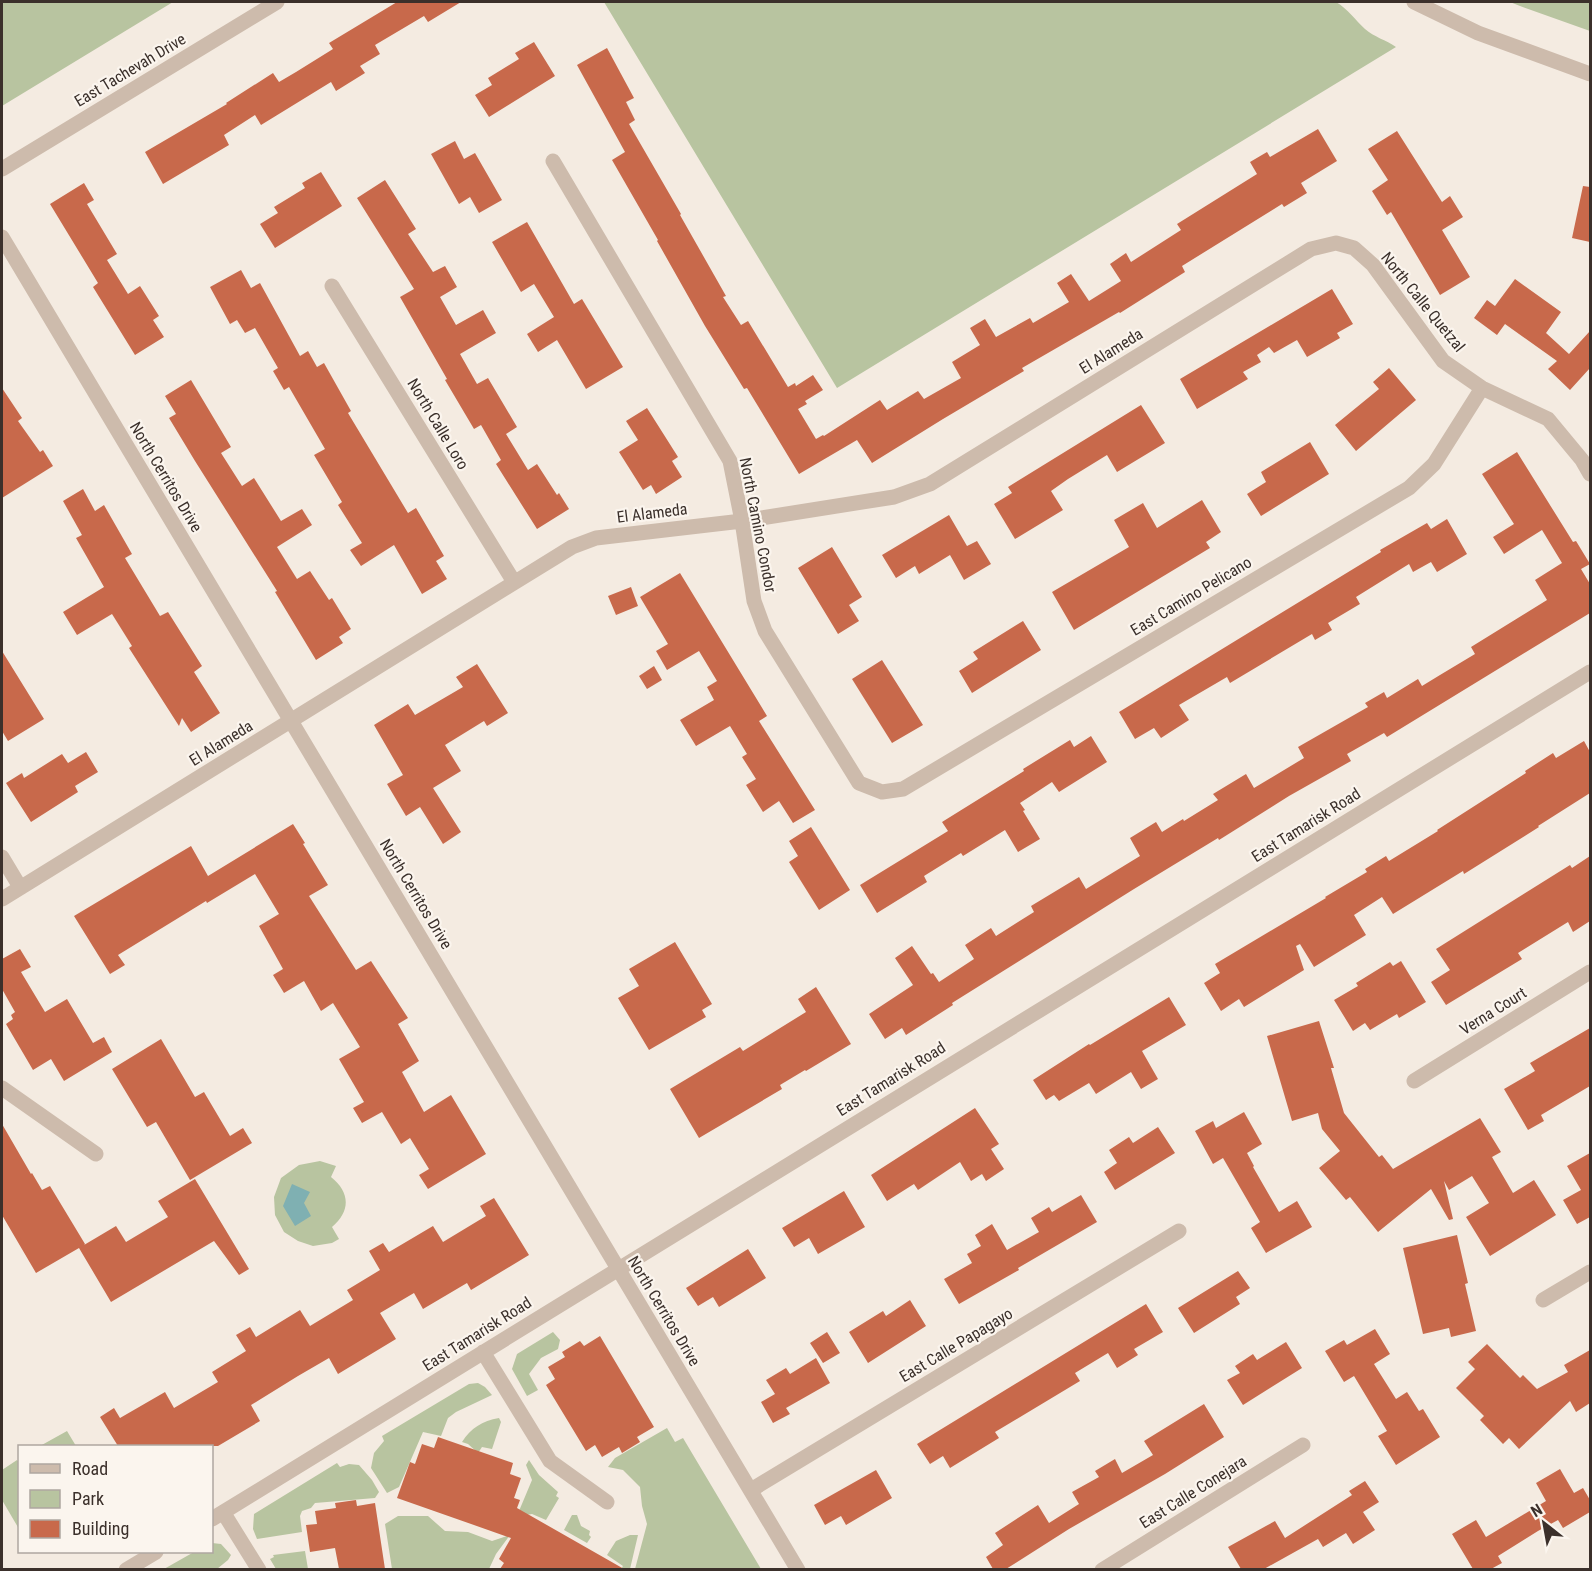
<svg xmlns="http://www.w3.org/2000/svg" width="1592" height="1571" viewBox="0 0 1592 1571" font-family="'Roboto Condensed',sans-serif">
  <style>
    .green { fill: #b8c4a0 }
    .water { fill: #7fb0b2 }
    .building { fill: #c8694b }
    .lines { fill: none; stroke-linecap: round; stroke-linejoin: round }
    .minor { stroke: #cdbbac; stroke-width: 15 }
    .labels { text-anchor: middle; dominant-baseline: central; stroke-width: 4.5; stroke-linejoin: round; paint-order: stroke }
    .street-label { font-size: 16px; fill: #3b302b; stroke: #fbf5ee }
  </style>
  <rect width="100%" height="100%" fill="#f4ebe1"/>
  <path class="green" d="M2,2H173L2,106Z
    M604,2H1336C1348,9 1355,20 1365,29C1374,37 1386,40 1396,47L837,388Z
    M1510,2H1590V31L1520,6Z
    M320,1161L336,1166L331,1177C350,1192 351,1211 332,1227L339,1239L332,1243L313,1246L298,1241L284,1232L275,1215L274,1197L281,1178L299,1165Z
    M553,1332L560,1340L558,1349L541,1358L529,1374L538,1390L527,1396L512,1369L517,1354Z
    M478,1383L485,1387L492,1395L456,1412L448,1418L441,1436L423,1432L399,1487L387,1493L371,1468L374,1453L384,1441L382,1436L469,1384Z
    M499,1418L501,1422L492,1449L482,1447L478,1453L468,1444L462,1442C471,1428 482,1421 499,1418Z
    M667,1428L675,1442L683,1438L761,1569H635L647,1524L642,1506L640,1487L623,1470L608,1467L615,1458Z
    M67,1431L76,1446H40Z
    M17,1460L20,1464L19,1529L2,1500V1470Z
    M529,1460L539,1475L558,1492L556,1496L559,1498L546,1520L532,1514L526,1515L519,1511L532,1480L526,1465Z
    M337,1463L340,1467L349,1464L359,1465L372,1480L379,1492L375,1498L315,1503L311,1508L302,1511L300,1516L302,1532L257,1539L253,1529L254,1514Z
    M572,1515H577L581,1526L590,1531L589,1535L591,1537L587,1543L564,1530Z
    M398,1516H428L445,1531L468,1532L492,1541L510,1535L496,1554L489,1569H392L385,1524Z
    M630,1535H638L630,1569H621L623,1566L607,1555L616,1541Z
    M212,1543L221,1544L231,1555L228,1560L217,1569H164L194,1552H212Z
    M305,1551L308,1569H276L270,1559L274,1557L273,1555Z"/>
  <path class="water" d="M292,1184L310,1192L304,1203L311,1216L295,1226L283,1206Z"/>
  <path class="building" d="M397,2H461L428,22L424,16L375,45L380,54L360,66L365,73L336,91L331,82L261,125L255,115L224,135L229,145L163,184L145,152L227,104L226,103L273,73L279,82L296,72L333,49L329,43Z
    M534,42L555,76L489,117L475,95L492,85L488,78L519,59L515,53Z
    M607,48L634,98L626,102L635,120L629,124L681,214L680,215L726,296L723,297L741,325L748,321L788,387L795,383L796,386L813,375L823,390L805,401L807,404L798,409L816,439L823,435L824,436L880,400L887,410L918,391L924,399L961,378L952,362L980,345L970,328L985,319L996,337L1030,318L1033,323L1069,302L1057,283L1071,274L1089,301L1121,281L1110,264L1126,253L1131,262L1181,230L1177,224L1257,174L1250,162L1267,152L1270,157L1318,129L1337,161L1301,183L1307,193L1284,207L1282,204L1182,266L1185,272L1120,313L1119,312L1022,368L1024,371L943,419L872,463L857,440L799,474L747,388L744,389L705,326L657,241L658,240L612,160L625,152L577,65Z
    M1397,131L1442,202L1450,196L1463,217L1442,230L1470,277L1440,295L1391,212L1387,215L1372,191L1388,180L1368,149Z
    M455,141L464,159L475,153L502,200L479,213L470,197L459,204L431,154Z
    M321,172L342,206L275,248L260,224L278,213L274,207L305,188L302,183Z
    M385,180L416,229L408,234L433,272L445,266L457,287L440,297L456,325L483,310L496,333L460,354L477,384L488,378L517,427L506,434L528,470L537,464L557,495L559,493L569,509L537,529L496,464L501,460L481,425L474,429L445,380L447,379L400,297L414,289L357,198Z
    M84,183L94,200L87,204L117,254L107,260L128,294L140,286L159,316L153,320L164,337L135,355L93,287L98,283L50,204Z
    M1583,186L1590,187V242L1572,238Z
    M527,222L574,304L582,299L623,367L586,389L557,340L538,352L527,334L554,317L534,284L521,292L492,242Z
    M241,270L251,288L260,283L300,356L308,351L317,367L324,363L351,411L348,413L408,513L416,508L444,556L436,561L447,579L422,594L394,545L361,566L350,550L362,543L338,505L342,502L314,455L325,449L289,387L284,390L273,371L278,368L255,328L245,333L237,320L230,324L210,287Z
    M1515,279L1561,312L1546,333L1569,354L1590,331V368L1570,390L1548,369L1557,361L1505,324L1497,335L1474,318L1487,300L1495,306Z
    M1332,289L1353,324L1337,333L1340,338L1307,357L1297,340L1274,353L1269,347L1257,355L1261,362L1243,372L1248,379L1197,409L1180,379Z
    M1389,368L1416,400L1356,451L1335,425L1379,389L1373,382Z
    M191,380L231,447L221,453L242,486L254,478L281,521L302,509L312,525L277,547L297,579L310,571L329,600L332,598L351,629L339,637L343,643L316,660L275,592L277,591L195,461L169,418L176,414L165,396Z
    M2,388L22,418L18,421L40,452L43,450L53,466L2,498Z
    M1141,405L1165,443L1117,472L1107,455L1068,479L1051,491L1063,510L1015,539L994,504L1012,493L1008,487Z
    M647,408L678,457L672,461L682,477L656,494L651,485L643,490L619,452L638,440L626,421Z
    M1310,442L1329,474L1261,516L1247,494L1266,482L1261,472Z
    M1517,452L1573,542L1576,541L1590,564L1581,569L1590,584V613L1387,737L1384,733L1347,754L1351,761L1289,796L1219,840L1218,838L1134,889L952,1003L953,1005L906,1035L902,1028L885,1039L869,1014L913,985L895,958L912,946L931,974L933,973L939,982L974,959L965,945L991,928L996,936L1034,912L1031,906L1079,877L1086,889L1140,856L1130,838L1156,822L1162,832L1183,819L1184,821L1218,800L1213,794L1246,774L1254,788L1304,758L1298,747L1368,707L1365,703L1384,692L1387,698L1418,679L1422,686L1440,675L1475,654L1471,647L1547,600L1535,580L1562,563L1542,530L1504,554L1493,537L1514,524L1482,474Z
    M83,489L95,511L104,505L132,554L125,558L160,616L168,612L202,666L194,672L220,713L191,732L182,718L179,726L129,648L132,646L112,614L77,635L63,612L104,587L76,538L82,535L63,501Z
    M1202,500L1221,532L1206,542L1210,548L1074,630L1052,592L1129,547L1114,520L1143,503L1157,528Z
    M949,515L967,546L977,541L991,564L964,580L950,555L919,574L915,566L896,578L882,555Z
    M1447,519L1467,554L1437,572L1431,562L1413,572L1409,564L1356,597L1360,604L1328,623L1332,630L1315,640L1312,634L1230,683L1227,677L1179,705L1189,720L1161,738L1154,728L1135,739L1119,712L1381,552L1380,550L1427,523L1431,529Z
    M832,547L862,597L849,605L859,621L838,634L798,568Z
    M680,573L767,716L759,721L815,810L793,823L779,801L763,812L746,785L756,779L742,757L747,754L730,726L696,746L680,720L714,700L707,687L717,681L699,651L667,670L656,651L668,644L640,597Z
    M631,587L638,606L616,615L608,596Z
    M1023,621L1041,650L972,693L959,671L978,659L973,652Z
    M2,651L44,719L8,741L2,731Z
    M882,660L923,725L892,743L852,679Z
    M477,664L508,713L487,726L484,721L445,745L461,771L433,788L461,832L443,844L420,807L406,816L387,784L403,775L374,725L408,704L415,715L463,687L456,677Z
    M654,666L662,680L647,689L639,676Z
    M1091,736L1107,762L1059,792L1052,782L1020,803L1025,810L1023,811L1040,839L1018,852L1005,830L963,856L961,853L924,876L927,882L877,913L860,885L948,831L942,822L1024,771L1023,769L1070,740L1074,747Z
    M1584,741L1590,752V793L1538,826L1539,827L1464,874L1463,871L1393,914L1382,897L1354,915L1366,935L1314,967L1300,944L1296,946L1304,970L1244,1007L1239,999L1221,1011L1204,983L1220,973L1215,964L1326,898L1325,897L1367,872L1365,869L1386,856L1389,861L1438,831L1437,830L1526,773L1525,771L1553,753L1556,758Z
    M86,752L98,772L75,786L78,792L31,822L6,783L22,773L24,778L62,754L68,763Z
    M293,824L305,843L303,844L328,885L309,896L356,970L371,961L408,1018L398,1024L419,1061L402,1072L424,1112L451,1095L486,1154L428,1189L419,1175L429,1169L410,1138L401,1144L382,1112L362,1123L353,1108L364,1102L339,1059L360,1047L333,1003L321,1011L304,981L284,993L273,975L283,969L259,926L279,914L255,874L207,903L206,901L118,955L125,965L110,974L74,916L191,846L208,876Z
    M811,827L850,890L819,910L789,862L798,856L789,841Z
    M1590,856V921L1573,932L1568,922L1518,953L1522,959L1446,1005L1431,982L1450,970L1436,949L1570,865L1572,868Z
    M675,942L712,1004L702,1010L706,1017L649,1050L618,998L639,986L629,969Z
    M20,949L31,967L21,972L45,1012L67,999L93,1043L104,1037L112,1052L64,1081L51,1059L33,1070L6,1024L13,1019L11,1015L15,1012L2,989V959Z
    M1401,961L1426,1002L1399,1018L1397,1014L1370,1030L1365,1023L1353,1031L1334,1000L1358,986L1356,983L1390,962L1393,966Z
    M816,987L851,1044L806,1071L805,1070L780,1085L782,1089L699,1138L670,1089L740,1047L743,1051L806,1012L798,999Z
    M1169,997L1186,1025L1142,1051L1158,1079L1141,1089L1131,1072L1096,1094L1089,1083L1059,1101L1054,1095L1046,1100L1033,1080L1089,1044L1090,1045Z
    M1319,1021L1334,1068H1331L1344,1113L1379,1157L1382,1155L1393,1169L1480,1118L1501,1152L1492,1157L1513,1193L1534,1180L1556,1215L1490,1256L1466,1217L1489,1203L1472,1176L1449,1190L1444,1181L1453,1219L1449,1220L1431,1189L1378,1232L1350,1197L1346,1200L1319,1168L1340,1151L1322,1129L1318,1113L1292,1121L1267,1036Z
    M1590,1028V1086L1541,1115L1544,1121L1528,1130L1504,1089L1535,1071L1530,1063Z
    M161,1039L195,1097L204,1092L230,1136L243,1128L252,1143L190,1180L156,1122L147,1127L112,1069Z
    M975,1108L999,1144L991,1149L1004,1169L986,1181L982,1174L971,1181L960,1162L918,1190L914,1184L887,1201L871,1175Z
    M1244,1112L1262,1144L1247,1153L1254,1166L1253,1167L1279,1212L1297,1201L1312,1227L1266,1253L1251,1228L1260,1222L1223,1158L1213,1164L1195,1131L1213,1121L1216,1128Z
    M2,1124L31,1174L32,1173L42,1190L50,1186L85,1244L84,1245L116,1226L126,1242L168,1217L158,1201L195,1179L249,1269L239,1275L214,1241L111,1302L79,1248L36,1273L2,1215Z
    M1158,1127L1175,1153L1115,1190L1104,1172L1117,1163L1109,1150L1129,1137L1133,1143Z
    M1590,1153V1217L1577,1224L1563,1200L1581,1190L1567,1166Z
    M844,1191L865,1227L818,1254L809,1238L794,1247L782,1228Z
    M1081,1195L1097,1222L1018,1268L1019,1270L959,1304L944,1279L972,1263L967,1254L981,1246L975,1235L992,1224L1007,1250L1039,1232L1031,1218L1049,1207L1052,1212Z
    M494,1198L529,1255L471,1290L467,1283L423,1309L414,1293L380,1313L396,1339L338,1374L329,1358L298,1376L251,1405L260,1421L218,1446H118L100,1417L114,1408L120,1418L165,1392L174,1408L218,1382L212,1372L246,1351L236,1335L250,1327L256,1337L300,1310L310,1326L353,1300L347,1290L380,1270L369,1251L383,1243L389,1252L433,1226L443,1242L486,1216L480,1206Z
    M1457,1235L1468,1283L1465,1284L1476,1331L1451,1337L1449,1328L1423,1334L1403,1248Z
    M748,1249L766,1278L719,1307L713,1297L698,1306L686,1288Z
    M1238,1271L1250,1288L1236,1297L1240,1304L1194,1333L1178,1308Z
    M910,1300L926,1326L868,1363L849,1332L883,1311L886,1316Z
    M1146,1304L1163,1332L1134,1349L1138,1355L1117,1368L1108,1353L1075,1373L1080,1381L995,1432L999,1438L950,1468L943,1456L930,1464L917,1444Z
    M1375,1329L1390,1354L1374,1364L1396,1399L1407,1392L1419,1411L1423,1409L1440,1437L1396,1465L1378,1436L1387,1431L1354,1376L1344,1382L1325,1351L1344,1340L1347,1345Z
    M827,1332L840,1353L823,1363L810,1343Z
    M600,1336L654,1427L637,1437L640,1442L622,1453L619,1447L602,1457L595,1445L586,1451L546,1385L555,1379L548,1367L565,1357L562,1352L580,1341L584,1346Z
    M1286,1342L1302,1368L1243,1405L1227,1380L1240,1373L1235,1366L1253,1354L1257,1360Z
    M1487,1344L1520,1378L1523,1375L1537,1389L1568,1372L1564,1365L1590,1350V1403L1576,1412L1570,1401L1519,1449L1509,1438L1503,1444L1480,1420L1484,1416L1456,1388L1475,1369L1468,1362Z
    M816,1358L830,1383L786,1408L790,1414L773,1423L761,1402L775,1394L766,1380L786,1368L790,1374Z
    M1204,1404L1224,1437L1165,1474L1069,1529L1006,1569H993L986,1557L1003,1545L995,1533L1038,1505L1049,1523L1079,1504L1072,1492L1099,1477L1095,1471L1115,1459L1122,1473L1153,1455L1144,1441Z
    M438,1437L513,1463L510,1474L521,1478L514,1498L520,1500L517,1508L624,1569H500L504,1563L499,1559L511,1538L397,1498L410,1462L415,1464L422,1444L434,1448Z
    M1560,1469L1574,1493L1583,1488L1590,1500V1512L1563,1528L1558,1520L1538,1531L1498,1556L1502,1563L1491,1569H1473L1452,1534L1476,1520L1486,1537L1546,1501L1536,1483Z
    M876,1470L892,1498L846,1525L841,1516L825,1525L814,1505Z
    M1365,1481L1379,1502L1363,1512L1375,1530L1353,1544L1346,1533L1323,1547L1318,1539L1264,1569H1241L1228,1547L1275,1521L1285,1538L1352,1495L1349,1491Z
    M356,1500L357,1506L375,1503L385,1569H339L335,1548L310,1552L306,1525L317,1524L315,1511L336,1508L335,1503Z"/>
  <g class="lines">
    <path class="minor" d="M1414,2L1478,33L1590,74
      M553,161L730,461L742,521L754,601L765,631L859,783L882,792L903,789L1409,488L1434,464L1482,388
      M2,169L277,2
      M2,237L798,1570
      M332,286L514,582
      M2,857L20,887
      M2,899L572,547L596,538L742,521L894,497L930,484L1311,249L1336,243L1354,248L1373,265L1443,361L1482,388L1548,419L1582,460L1590,474
      M1414,1081L1590,972
      M2,1088L96,1154
      M1543,1300L1590,1272
      M483,1352L550,1461L607,1502
      M751,1490L1179,1231
      M223,1512L259,1570
      M212,1519L1590,672
      M126,1570L156,1552
      M1102,1570L1303,1445"/>
  </g>
  <g class="labels">
    <g class="street-label">
      <text transform="translate(130 70) rotate(-31)">East Tachevah Drive</text>
      <text transform="translate(1423 302) rotate(51)">North Calle Quetzal</text>
      <text transform="translate(1111 351) rotate(-32)">El Alameda</text>
      <text transform="translate(438 424) rotate(59)">North Calle Loro</text>
      <text transform="translate(166 477) rotate(59)">North Cerritos Drive</text>
      <text transform="translate(652 513) rotate(-7)">El Alameda</text>
      <text transform="translate(758 525) rotate(79)">North Camino Condor</text>
      <text transform="translate(1191 596) rotate(-31)">East Camino Pelicano</text>
      <text transform="translate(221 743) rotate(-32)">El Alameda</text>
      <text transform="translate(1306 825) rotate(-32)">East Tamarisk Road</text>
      <text transform="translate(416 894) rotate(59)">North Cerritos Drive</text>
      <text transform="translate(1493 1011) rotate(-32)">Verna Court</text>
      <text transform="translate(891 1079) rotate(-32)">East Tamarisk Road</text>
      <text transform="translate(664 1311) rotate(59)">North Cerritos Drive</text>
      <text transform="translate(477 1334) rotate(-32)">East Tamarisk Road</text>
      <text transform="translate(956 1345) rotate(-31)">East Calle Papagayo</text>
      <text transform="translate(1193 1492) rotate(-32)">East Calle Conejara</text>
    </g>
  </g>
  <rect width="1592" height="1571" fill="none" stroke="#3b302b" stroke-width="6"/>
  <rect x="18" y="1445" width="195" height="108" fill="#fbf5ee" stroke="#aea6a0" stroke-width="1.5"/>
  <rect x="30" y="1464" width="30" height="9" fill="#cdbbac" stroke="#aea6a0" stroke-width="1.5"/>
  <text x="72" y="1475" font-size="18" fill="#3b302b">Road</text>
  <rect x="30" y="1490" width="30" height="18" fill="#b8c4a0" stroke="#aea6a0" stroke-width="1.5"/>
  <text x="72" y="1505" font-size="18" fill="#3b302b">Park</text>
  <rect x="30" y="1520" width="30" height="18" fill="#c8694b" stroke="#aea6a0" stroke-width="1.5"/>
  <text x="72" y="1535" font-size="18" fill="#3b302b">Building</text>
  <g transform="translate(1544 1523) rotate(329)" stroke="#fbf5ee" stroke-width="4.5" paint-order="stroke">
  <path d="M0-4.5L10 22L0 15L-10 22Z" fill="#3b302b"/>
  <text y="-9" font-size="16" font-weight="bold" text-anchor="middle" fill="#3b302b">N</text>
  </g>
</svg>
